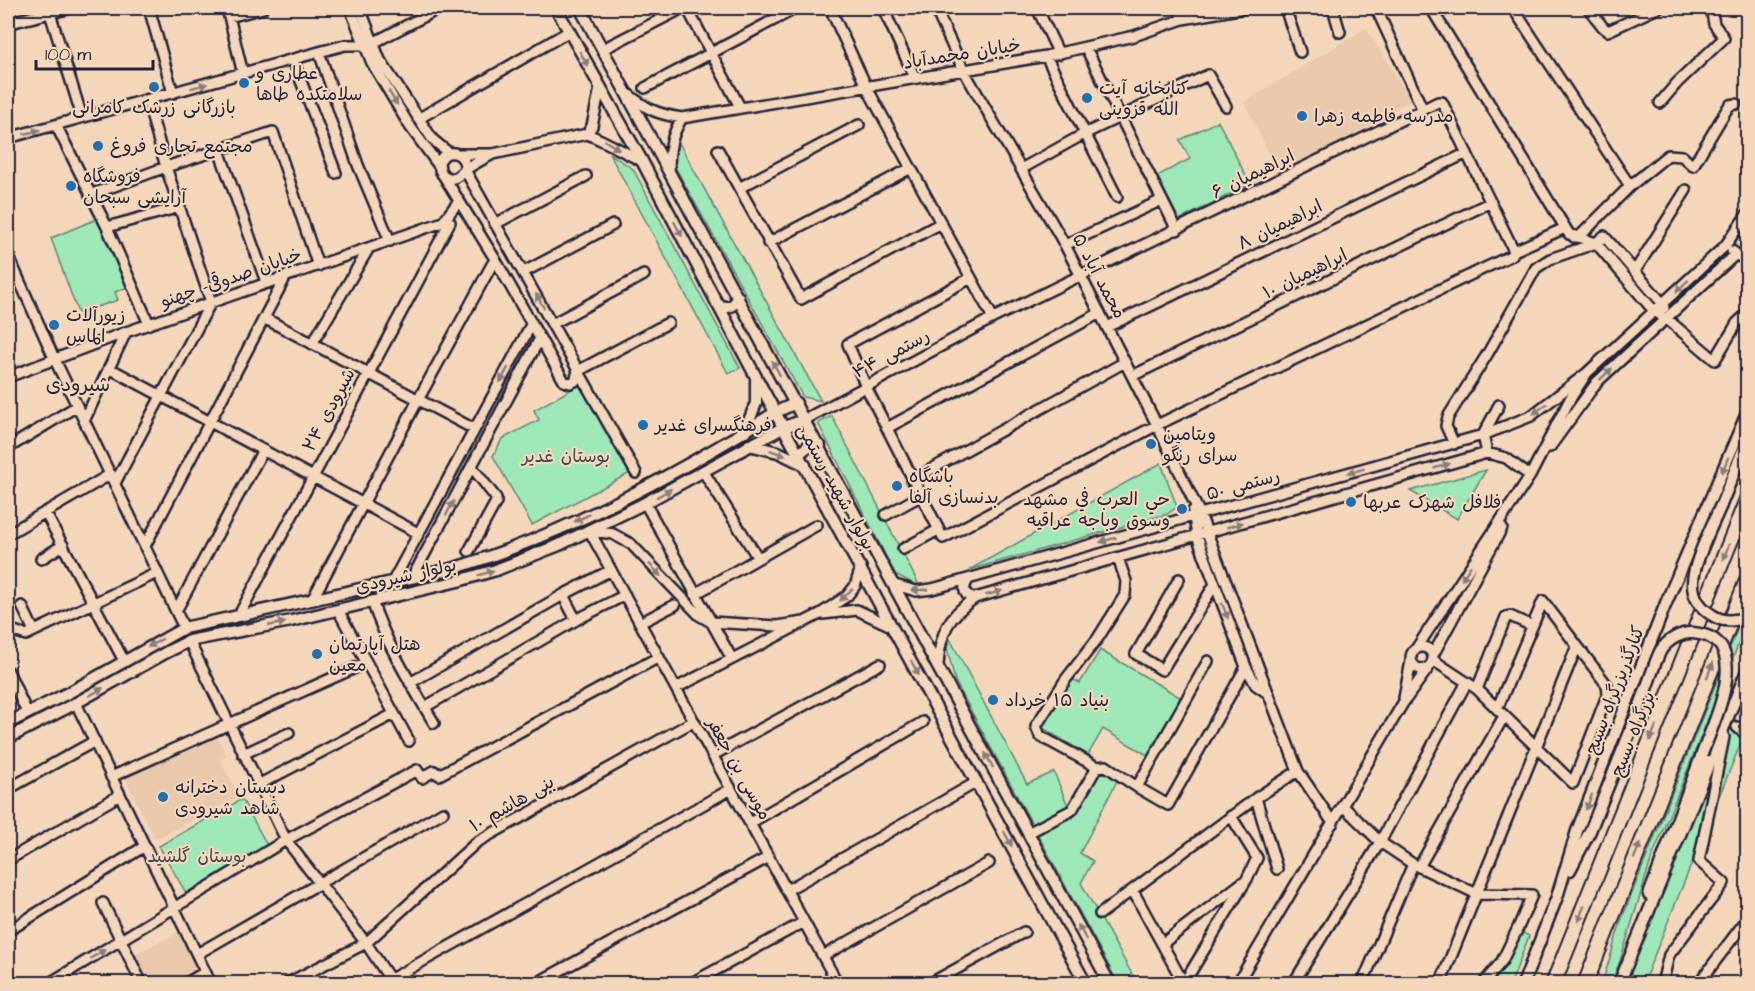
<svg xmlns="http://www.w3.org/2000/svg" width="1755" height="991" viewBox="0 0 1755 991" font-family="'Architects Daughter','Playpen Sans Arabic',sans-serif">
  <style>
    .built { fill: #e9c8ab }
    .green { fill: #9ee7b6; stroke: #608478; stroke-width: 1.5 }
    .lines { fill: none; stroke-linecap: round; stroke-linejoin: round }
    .minor-casing { stroke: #22223b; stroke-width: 14 }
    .major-casing { stroke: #22223b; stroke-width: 15 }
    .highway-casing { stroke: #22223b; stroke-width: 18 }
    .minor { stroke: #f4d7ba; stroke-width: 9 }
    .major { stroke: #f4d7ba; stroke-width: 10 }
    .highway { stroke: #f4d7ba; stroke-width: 14 }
    .major-bridge-casing { stroke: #22223b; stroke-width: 15; stroke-linecap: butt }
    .major-bridge { stroke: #f4d7ba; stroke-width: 10 }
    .oneway { fill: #8b7c7a }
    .poi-dot { fill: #1f6fb2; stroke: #f4d7ba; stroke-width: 2 }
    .labels { text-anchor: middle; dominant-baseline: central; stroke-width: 4.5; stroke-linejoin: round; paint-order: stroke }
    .street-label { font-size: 18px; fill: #22223b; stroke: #f4d7ba }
    .poi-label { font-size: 18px; fill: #22223b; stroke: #f4d7ba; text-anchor: start }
    .park-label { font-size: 18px; fill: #3b4954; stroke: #f4d7ba }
    .neighbourhood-label { font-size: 20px; fill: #22223b; stroke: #f4d7ba }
  </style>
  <rect width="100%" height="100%" fill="#f4d7ba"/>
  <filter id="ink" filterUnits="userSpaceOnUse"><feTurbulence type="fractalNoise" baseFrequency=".0167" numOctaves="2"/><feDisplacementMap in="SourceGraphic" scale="12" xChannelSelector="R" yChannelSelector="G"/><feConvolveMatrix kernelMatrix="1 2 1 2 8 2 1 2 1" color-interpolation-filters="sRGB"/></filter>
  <g filter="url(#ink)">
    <path class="built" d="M1366,28L1411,100L1362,130L1278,172L1244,102Z
      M215,733L227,756L220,760L239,797L155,839L125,778Z
      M182,931L201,972L177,983H149L135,954Z"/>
    <path class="green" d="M1218,121L1250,184L1179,220L1157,176L1190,159L1180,140Z
      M678,141L821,401L803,397L674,165Z
      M609,153L633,169L740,368L728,373Z
      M99,218L128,287L115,292L118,300L78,313L51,238Z
      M579,385L632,472L532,525L493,456L502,439L539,420L534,410Z
      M832,416L920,587L895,574L818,423Z
      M1161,463L1177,507L1167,514L969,570Z
      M1486,470L1457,519L1410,491Z
      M1747,605V623L1651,860L1620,961L1611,983L1602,984L1621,921Z
      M949,637L1027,784L1054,772L1073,818L1099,771L1118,779L1080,853L1093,861L1081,883L1137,983H1118L955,681L947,648Z
      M1100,650L1183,699L1149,756L1103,729L1088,755L1041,727L1070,678L1080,683Z
      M1732,717L1747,728L1643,983L1630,984L1632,964Z
      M242,799L268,847L186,893L159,846Z
      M1521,932L1529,936L1511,983L1488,984Z"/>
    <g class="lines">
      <g class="minor-casing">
        <path id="minor" d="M149,8L173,93
          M227,8L243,74
          M350,8L372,63L409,125L439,166
          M360,8L380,60L433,140L449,153
          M687,8L740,107
          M830,8L866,86L993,318
          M883,8L915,78
          M935,8L964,71L1065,245L1157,425L1200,514L1298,771L1333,823
          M1037,8L1059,54
          M1178,8L1183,19
          M1285,8L1300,52
          M1333,8L1340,32
          M1376,8L1423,110
          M1431,8L1569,234L1596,243
          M1513,8L1630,186
          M1588,8L1603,27L1608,31L1658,8
          M50,13L82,117
          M229,17L263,8
          M373,43L440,8
          M1086,48L1177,230
          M603,49L683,8
          M319,52L358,165L390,241
          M1046,56L1117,197
          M293,60L336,173
          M600,88L592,126L587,134C606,141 623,152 642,161
          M645,88L789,12
          M628,94C648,110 657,114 682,118L1046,56L1134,36L1183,19L1244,8
          M1660,103L1677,83L1724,38L1714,24L1711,8
          M418,119L568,32
          M56,125L107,227L149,324
          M8,138L319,52L345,45H364
          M219,150L266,282
          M718,150L801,299L941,223
          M458,154H493L587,134
          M1021,169L1084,134L1208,75L1226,106
          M669,171C669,150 671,136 682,118
          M442,174C455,184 458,174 468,168C476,163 483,159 491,155
          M739,188L859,125
          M90,195L166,167L273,132L318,266
          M495,224L586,176
          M107,227L180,207
          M1574,237L1580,236L1630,186L1668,155L1682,156L1693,166L1727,109L1730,105L1736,104
          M768,243L911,168
          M1596,243L1654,311L1667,319L1715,360L1737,323L1748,313
          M1065,245L1162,200
          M1732,251L1748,262
          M8,255L54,358L184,628
          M1635,271L1686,190
          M524,272L613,225
          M971,278L848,344L866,387L943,538L1157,425L1512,255L1514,251L1565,228
          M264,318L474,429
          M552,324L644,275
          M1107,327L1467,153
          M312,344L369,248
          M109,368L418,533
          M578,371L575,381L570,383L564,381L495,259L440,170L439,161L445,154C457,150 466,157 465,170L636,473
          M578,371L668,323
          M1132,376L1491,202
          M8,377L126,332L443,222L458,202
          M804,420L993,318L1438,102H1442L1514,251
          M84,421L126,332
          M887,428L1100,313
          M1454,444L1446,426L1448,417L1488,353L1536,268L1550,259L1596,243L1604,236L1663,304L1664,308
          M1550,447L1597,382L1736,254
          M8,448L77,406
          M1487,453L1483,435L1499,405
          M703,471L758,558
          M912,480L1125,362
          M115,483L211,302L166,167L147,100
          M645,503L732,659
          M1193,511L1197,536L1246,667L1256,685L1269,694
          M45,512L124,661
          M886,515L920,496
          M589,530L838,984
          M589,530L613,534L631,544L699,615L711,622L777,626L804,622
          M8,534L111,474
          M145,546L286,276
          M903,549L938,530
          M469,551L496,502V498L472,467
          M41,559L63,545
          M412,578L540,338
          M1179,579L1136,654L1162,670L1215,584
          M968,580C962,589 964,596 975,598
          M392,583L532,323
          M895,585L916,591L932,589L1483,435L1531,416L1587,373
          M695,594L817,525
          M563,595L576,620
          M312,600L418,400L495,259
          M372,601C386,644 411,684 434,723
          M22,606L34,631
          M338,610L409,741
          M176,611L263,450
          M823,614L857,610L891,626
          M239,615L450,222
          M640,623L675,605
          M8,634L14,631L26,635L157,573
          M189,641L286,840L366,943L393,984
          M1411 658a11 11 0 1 1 22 0a11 11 0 1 1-22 0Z
          M1416,649L1530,476L1570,399L1587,373L1725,246L1748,213
          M1433,655L1502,528
          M1433,660L1477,689L1573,783L1608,693L1607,685L1543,601L1497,709
          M938,665C940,633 948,616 975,598L1487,453L1506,458L1530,476
          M8,671L27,713
          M410,683L563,595L611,570
          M676,688L820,614L847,596L855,586L861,567
          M1477,689L1506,617L1510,616L1532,626
          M1404,698L1411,661
          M76,703L211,984
          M425,707L576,620L625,595
          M1737,727L1748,736
          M243,754L289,733
          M713,755L880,664
          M1097,767L1106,766L1137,787L1168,805L1246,667
          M111,777L366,663
          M258,785L394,714
          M1137,787L1208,661
          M8,789L95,741
          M1256,798L1277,869
          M1343,806L1380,842L1413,864L1477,894L1532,895L1518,928L1502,961L1483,984
          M750,823L923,722
          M1028,833L1072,810L1097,767L1040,736L1036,726L1066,679L1098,638L1125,595L1126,581L1118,558
          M8,860L120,795
          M1419,867L1504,716
          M787,890L977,782
          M1133,891L1184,984
          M103,903L142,984
          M1100,914L1256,798L1298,771
          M8,931L145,846
          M1162,944L1243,882
          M197,954L443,812
          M823,956L989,863
          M391,979L731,789
          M1184,983L1247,879L1257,858L1231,816
          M48,984L286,840L417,770L422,778L434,771L439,775L659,657
          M185,984L205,972
          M286,984L366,943L477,842L694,721
          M535,984L769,857
          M690,984L804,922
          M929,984L1024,932
          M1237,984L1403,703L1429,667
          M1293,984L1380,842L1467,682
          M1362,984L1413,864
          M1440,984L1577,646
          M1662,984L1669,955L1724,883L1699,861L1724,737
          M1698,984L1748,918"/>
      </g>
      <g class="major-casing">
        <path id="major" d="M556,8L642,161L756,377L1086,984
          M580,8L1110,984
          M8,23L69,8
          M717,304C727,310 734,307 738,297
          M745,431L756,403V380
          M749,445L778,452L805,465
          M799,454L807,447L820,446
          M1721,505L1748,438
          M8,723L70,692L184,628L455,568C568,533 675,475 776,412L796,403
          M8,738L76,703L165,653L189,641L291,621L458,581L496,570L559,545L645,503L784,427L804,420
          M1570,870L1590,831L1632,727
          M1649,895L1702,754
          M1523,984L1557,897L1577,831L1666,603L1748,411
          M1619,984L1748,668"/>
      </g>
      <g class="highway-casing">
        <path id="highway" d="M1553,984L1748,497
          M1585,984L1748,578"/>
      </g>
      <use href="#minor" class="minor"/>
      <use href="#major" class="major"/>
      <use href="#highway" class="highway"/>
      <g class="major-bridge-casing">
        <path id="major-bridge" d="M1721,505C1713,524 1692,565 1693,584C1693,598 1701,608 1712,615C1722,622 1736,622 1748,616
          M1632,727C1638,710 1645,693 1651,675C1654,667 1657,657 1661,650C1668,640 1681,632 1693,633C1755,638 1715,719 1702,754"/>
      </g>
      <use href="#major-bridge" class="major-bridge"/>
    </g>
    <defs><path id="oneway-solid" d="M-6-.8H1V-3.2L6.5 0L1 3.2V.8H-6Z" transform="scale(1.5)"/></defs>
    <g class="oneway">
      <use href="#oneway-solid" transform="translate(584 59) rotate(60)"/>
      <use href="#oneway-solid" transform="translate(199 86) rotate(-15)"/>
      <use href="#oneway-solid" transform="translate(393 98) rotate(59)"/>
      <use href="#oneway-solid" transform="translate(32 132) rotate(-15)"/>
      <use href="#oneway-solid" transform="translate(612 145) rotate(32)"/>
      <use href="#oneway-solid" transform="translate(678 229) rotate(62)"/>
      <use href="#oneway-solid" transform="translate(1682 286) rotate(137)"/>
      <use href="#oneway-solid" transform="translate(540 301) rotate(-119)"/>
      <use href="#oneway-solid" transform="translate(776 368) rotate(-119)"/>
      <use href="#oneway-solid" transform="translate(1606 374) rotate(-43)"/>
      <use href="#oneway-solid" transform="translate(504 375) rotate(119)"/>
      <use href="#oneway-solid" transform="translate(1540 409) rotate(143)"/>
      <use href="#oneway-solid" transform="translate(778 453) rotate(20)"/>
      <use href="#oneway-solid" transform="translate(1725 465) rotate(113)"/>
      <use href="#oneway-solid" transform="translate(1442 466) rotate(-16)"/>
      <use href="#oneway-solid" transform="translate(1356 471) rotate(165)"/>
      <use href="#oneway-solid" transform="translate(664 493) rotate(-29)"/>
      <use href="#oneway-solid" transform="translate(450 508) rotate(-62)"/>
      <use href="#oneway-solid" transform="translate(582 518) rotate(154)"/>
      <use href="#oneway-solid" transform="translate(1235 525) rotate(-16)"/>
      <use href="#oneway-solid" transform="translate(1108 540) rotate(164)"/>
      <use href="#oneway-solid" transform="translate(1726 552) rotate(112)"/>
      <use href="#oneway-solid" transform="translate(655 570) rotate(47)"/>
      <use href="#oneway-solid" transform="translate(486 573) rotate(-17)"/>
      <use href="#oneway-solid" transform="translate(1466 573) rotate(123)"/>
      <use href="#oneway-solid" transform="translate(920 590) rotate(178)"/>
      <use href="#oneway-solid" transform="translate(994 593) rotate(-16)"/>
      <use href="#oneway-solid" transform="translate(846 595) rotate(136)"/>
      <use href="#oneway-solid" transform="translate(1225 611) rotate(69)"/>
      <use href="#oneway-solid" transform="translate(277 624) rotate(-11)"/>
      <use href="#oneway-solid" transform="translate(155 643) rotate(151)"/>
      <use href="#oneway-solid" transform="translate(915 668) rotate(62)"/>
      <use href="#oneway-solid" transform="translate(1710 670) rotate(-68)"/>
      <use href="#oneway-solid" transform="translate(96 692) rotate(-30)"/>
      <use href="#oneway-solid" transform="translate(1653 733) rotate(112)"/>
      <use href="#oneway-solid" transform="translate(989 760) rotate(-118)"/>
      <use href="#oneway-solid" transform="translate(1589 802) rotate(111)"/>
      <use href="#oneway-solid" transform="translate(1008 839) rotate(62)"/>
      <use href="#oneway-solid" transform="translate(1637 851) rotate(-68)"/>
      <use href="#oneway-solid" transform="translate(1581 914) rotate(112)"/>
      <use href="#oneway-solid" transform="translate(1082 932) rotate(-118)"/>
      <use href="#oneway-solid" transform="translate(98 954) rotate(-31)"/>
    </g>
  </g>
  <g class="poi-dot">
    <circle cx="244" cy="83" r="6"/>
    <circle cx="154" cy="87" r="6"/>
    <circle cx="1087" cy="98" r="6"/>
    <circle cx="1302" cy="116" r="6"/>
    <circle cx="98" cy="146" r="6"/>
    <circle cx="71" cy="186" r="6"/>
    <circle cx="54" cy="325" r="6"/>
    <circle cx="643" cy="425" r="6"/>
    <circle cx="1151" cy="444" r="6"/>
    <circle cx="897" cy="486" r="6"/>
    <circle cx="1351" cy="502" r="6"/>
    <circle cx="1182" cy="509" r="6"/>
    <circle cx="317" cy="654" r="6"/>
    <circle cx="993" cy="700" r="6"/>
    <circle cx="163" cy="797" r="6"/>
  </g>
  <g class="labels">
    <g class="street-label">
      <text transform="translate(962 54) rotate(-9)">خیابان محمدآباد</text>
      <text transform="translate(1253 174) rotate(-26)">ابراهیمیان ۶</text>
      <text transform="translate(1280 225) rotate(-26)">ابراهیمیان ۸</text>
      <text transform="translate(1305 274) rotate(-26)">ابراهیمیان ۱۰</text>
      <text transform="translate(1099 276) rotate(62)">محمد آباد ۵</text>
      <text transform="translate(231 278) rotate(-19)">خیابان صدوقی- چهنو</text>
      <text transform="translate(891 354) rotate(-28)">رستمی ۴۴</text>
      <text transform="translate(329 410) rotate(-62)">شیرودی ۲۴</text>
      <text transform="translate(1243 485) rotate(-15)">رستمی ۵۰</text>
      <text transform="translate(836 487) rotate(61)">بولوار شهید رستمی</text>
      <text transform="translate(406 576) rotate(-13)">بولوار شیرودی</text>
      <text transform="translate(1615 690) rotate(-69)">کنارگذربزرگراه بسیج</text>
      <text transform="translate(1633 734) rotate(-68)">بزرگراه بسیج</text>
      <text transform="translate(739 769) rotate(61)">موسی بن جعفر</text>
      <text transform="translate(512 804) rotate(-30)">بنی هاشم ۱۰</text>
    </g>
    <g class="poi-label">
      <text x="256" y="73">عطاری و<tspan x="256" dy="21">سلامتکده طاها</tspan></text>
      <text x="1099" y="88">کتابخانه آیت<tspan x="1099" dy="21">الله قزوینی</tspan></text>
      <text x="154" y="107" text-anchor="middle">بازرگانی زرشک کامرانی</text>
      <text x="1314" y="116">مدرسه فاطمه زهرا</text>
      <text x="110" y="146">مجتمع تجاری فروغ</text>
      <text x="83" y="176">فروشگاه<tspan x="83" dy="21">آرایشی سبحان</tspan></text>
      <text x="66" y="315">زیورآلات<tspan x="66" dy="21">الماس</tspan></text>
      <text x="655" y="425">فرهنگسرای غدیر</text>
      <text x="1163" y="434">ویتامین<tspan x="1163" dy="21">سرای رنگو</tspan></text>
      <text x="909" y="476">باشگاه<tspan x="909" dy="21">بدنسازی آلفا</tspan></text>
      <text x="1170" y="499" text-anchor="end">حي العرب في مشهد<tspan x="1170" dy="21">وسوق وباجه عراقيه</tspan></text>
      <text x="1363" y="502">فلافل شهرک عربها</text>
      <text x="329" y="644">هتل آپارتمان<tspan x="329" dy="21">معین</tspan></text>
      <text x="1005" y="700">بنیاد ۱۵ خرداد</text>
      <text x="175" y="787">دبستان دخترانه<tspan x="175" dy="21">شاهد شیرودی</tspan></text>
    </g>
    <g class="park-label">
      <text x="566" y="456">بوستان غدیر</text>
      <text x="197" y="856">بوستان گلشید</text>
    </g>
    <g class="neighbourhood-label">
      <text x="78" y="385">شیرودی</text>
    </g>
  </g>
  <rect width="1755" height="991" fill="none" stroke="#f4d7ba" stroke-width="30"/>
  <rect x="15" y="15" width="1725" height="961" fill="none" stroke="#22223b" stroke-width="2" filter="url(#ink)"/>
  <path d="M36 60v9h117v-9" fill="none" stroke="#22223b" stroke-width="3"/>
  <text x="45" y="60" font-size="18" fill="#22223b" stroke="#f4d7ba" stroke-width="4.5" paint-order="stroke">100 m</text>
</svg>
